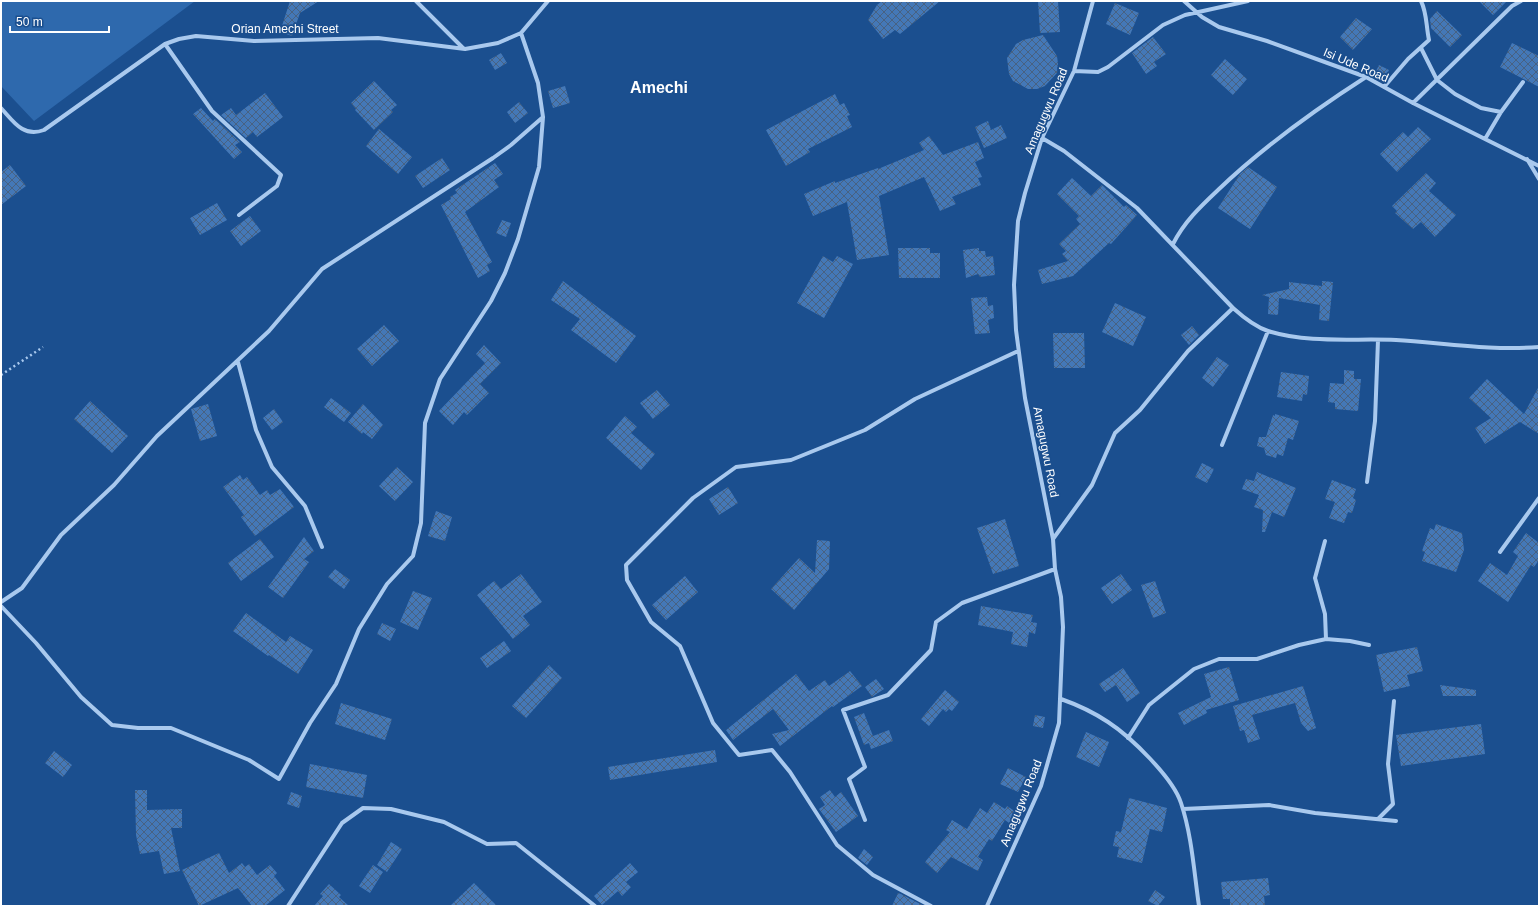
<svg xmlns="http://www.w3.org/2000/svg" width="1540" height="907" viewBox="0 0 1540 907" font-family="Arial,sans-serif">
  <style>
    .pitch { fill: #2e69ad }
    .building { fill: url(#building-cross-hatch) }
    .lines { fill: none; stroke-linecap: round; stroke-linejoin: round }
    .path { stroke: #a9c9ee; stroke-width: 2.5; stroke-dasharray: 2 3; stroke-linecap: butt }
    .street { stroke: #a9c9ee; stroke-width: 4 }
    .labels { text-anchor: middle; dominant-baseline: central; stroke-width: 3.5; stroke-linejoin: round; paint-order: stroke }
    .street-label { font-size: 12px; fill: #fff; stroke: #1b4f8f }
    .district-label { font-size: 16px; font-weight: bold; fill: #fff; stroke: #1b4f8f }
  </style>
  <defs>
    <pattern id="building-cross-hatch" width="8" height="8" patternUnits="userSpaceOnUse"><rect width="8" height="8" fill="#4478b7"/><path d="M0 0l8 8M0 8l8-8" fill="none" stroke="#486282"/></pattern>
  </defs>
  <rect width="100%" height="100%" fill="#1b4f8f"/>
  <path class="pitch" d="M1,1H195L34,121L1,86Z"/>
  <path class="building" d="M290,1H319L300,13L292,36L280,32Z
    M882,1H940L900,34L895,30L883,39L868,20L877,5Z
    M1038,1H1058L1060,32L1040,33Z
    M1479,1H1507L1493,15Z
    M1115,3L1139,13L1130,35L1106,24Z
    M1437,11L1462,35L1450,47L1431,28L1430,19Z
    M1356,18L1372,29L1353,50L1340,37Z
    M1043,35L1057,56L1058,64L1057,73L1045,86L1037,89H1028L1013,81L1009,74L1007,58L1016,44L1023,40Z
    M1153,37L1166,54L1154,62L1157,66L1146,74L1132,53Z
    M1512,43L1539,56V87L1500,67Z
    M501,53L507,63L495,70L489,60Z
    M1225,59L1247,79L1233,95L1211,75Z
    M1379,65L1389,70L1384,80L1374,75Z
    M374,81L397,105L391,110L393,112L374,130L355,110L356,109L351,103Z
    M565,86L570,103L553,108L548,91Z
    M265,93L283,117L257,137L253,132L246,138L221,115L231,108L236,115Z
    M835,94L840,105L844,103L850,115L847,116L852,127L808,149L810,152L786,166L766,130Z
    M519,102L528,113L515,123L507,112Z
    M201,108L213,121L215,119L240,142L235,145L242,152L234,159L193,114Z
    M988,121L991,130L1001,125L1007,138L984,148L975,127Z
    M1418,127L1431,139L1397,172L1380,154L1403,132L1408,137Z
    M379,129L412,157L398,174L366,146Z
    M929,136L943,155L978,142L984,158L975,162L982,177L978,178L981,185L952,197L956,204L940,211L924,177L879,196L889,255L857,260L847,202L813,216L804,194L835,181V183L878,168V169L924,150L919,143Z
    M442,158L450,170L423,188L415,176Z
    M495,163L503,174L494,180L499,187L465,212L492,262L487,265L490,271L478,278L441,205L451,199L450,197L457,193L455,190Z
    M10,165L26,186L1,205V172Z
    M1248,167L1277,187L1250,229L1218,208L1240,174Z
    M1426,173L1436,183L1429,191L1456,215L1435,237L1421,222L1413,229L1395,213L1397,211L1392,206Z
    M1072,178L1091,196L1102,185L1124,207L1126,205L1137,215L1111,244L1109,243L1073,276L1042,284L1038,270L1068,261L1062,254L1066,251L1059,244L1080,224L1076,219L1079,216L1057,194Z
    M217,203L227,220L200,235L190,218Z
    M250,216L261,231L241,246L230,231Z
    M502,220L511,223L506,237L496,233Z
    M898,248H930V253H940V278H899Z
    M979,248V251H985L986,257L993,256L995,275L980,277L978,274L966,278L963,250Z
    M823,256L833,262L837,256L853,264L824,318L797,303Z
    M563,281L636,336L616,363L571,330L580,319L551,300Z
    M1322,281L1333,282L1329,321L1319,320L1320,305L1279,298L1278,315L1268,314L1269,297L1262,295L1289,289V282L1322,286Z
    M987,297L988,306L993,305L994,318L988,320L990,333L975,334L971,298Z
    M1115,303L1146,317L1133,346L1102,332Z
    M384,325L399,341L372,366L357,349Z
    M1192,326L1199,335L1189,345L1181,335Z
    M1053,333H1084L1085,368H1054Z
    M484,345L501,363L480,384L489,393L467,415L464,412L453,425L439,411L485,363L476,354Z
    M1217,357L1229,365L1213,387L1202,378Z
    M1344,370L1354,371V379H1361L1358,411L1335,409V403L1328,402L1330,383L1344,384Z
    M1281,372L1309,376L1307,395L1303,394L1302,401L1277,397Z
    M1487,379L1524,414L1539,386V434L1520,422L1485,444L1475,428L1491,418L1469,398Z
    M657,390L670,405L653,419L640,403Z
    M331,398L351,413L344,422L324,407Z
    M90,401L128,436L112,453L74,419Z
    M208,404L217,436L200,441L191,409Z
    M363,404L383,425L372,439L363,432L362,434L348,422Z
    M274,409L283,422L272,430L263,418Z
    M1275,414L1299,421L1293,440L1288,438L1283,456L1277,454L1276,458L1266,455L1264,448L1257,446L1259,437H1266L1273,415L1275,416Z
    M625,416L637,427L631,433L655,454L641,470L606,438Z
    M1202,463L1214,469L1207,483L1195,477Z
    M397,467L413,482L395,501L379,486Z
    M1257,472L1296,488L1284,517L1272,512L1265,532H1262L1263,510L1254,507L1259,495L1242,489L1246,479L1254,481Z
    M240,475L243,480L247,477L260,495L267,490L270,495L280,489L294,507L255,536L241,517L244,515L223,487Z
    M1332,480L1356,489L1353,498L1356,500L1352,513L1348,512L1344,523L1329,518L1335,502L1325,499Z
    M728,487L738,503L719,515L709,499Z
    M436,511L452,517L445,541L428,536Z
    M1005,519L1019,566L993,574L977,528Z
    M1436,524L1462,533L1464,550L1456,572L1422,561L1425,552L1422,551L1430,528L1434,530Z
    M1526,533L1539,543V560L1534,567L1531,565L1508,602L1478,581L1490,563L1507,575L1518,556L1513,552Z
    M304,537L314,551L304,559L309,562L283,598L268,587Z
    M260,539L274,557L241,581L228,563Z
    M817,540L830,541L829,569L794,610L771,589L799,558L815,573Z
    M335,569L350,580L344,589L328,577Z
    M521,574L542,602L523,616L530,625L513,639L477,595L494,581L501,589Z
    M1121,574L1132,590L1112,604L1101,588Z
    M685,576L698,592L666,620L652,605Z
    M1155,581L1166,613L1153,618L1141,585Z
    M413,591L432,598L418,630L400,622Z
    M981,606L1033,615L1031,622L1037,623L1035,634L1029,632L1027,647L1011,644L1013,632L978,625Z
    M246,613L286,642L290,636L313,650L298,674L269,655L268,656L233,631Z
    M382,623L396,629L390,641L377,634Z
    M504,641L511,651L487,668L480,658Z
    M1417,647L1423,671L1407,675L1410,686L1384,692L1376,655Z
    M549,665L562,678L526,718L512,706Z
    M1229,667L1239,700L1206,710L1207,713L1184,725L1178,713L1211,697L1204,674Z
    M1123,668L1140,693L1127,702L1116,685L1105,692L1099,684Z
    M850,671L862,686L833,707L832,706L780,746L772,734L789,730L773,709L733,740L726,730L796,674L809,691L825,680L829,686Z
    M876,679L884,689L872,697L865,687Z
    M1440,685L1476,690V696H1443Z
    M1303,686L1316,728L1308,731L1301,723L1295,703L1252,715L1260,739L1248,743L1244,730L1240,731L1233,706Z
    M945,690L959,702L952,711L949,709L946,712L943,709L929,726L921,719Z
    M341,703L392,719L385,740L335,724Z
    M864,713L873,736L889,730L893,741L871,749L869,743L864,745L854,717Z
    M1035,715L1045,717L1043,728L1033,726Z
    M1481,724L1485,754L1401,766L1396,735Z
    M1086,732L1109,742L1099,767L1076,757Z
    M715,750L717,762L610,780L608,767Z
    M54,751L72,765L63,777L45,763Z
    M310,764L367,775L363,798L306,787Z
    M1008,768L1026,777L1018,792L1000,784Z
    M135,790H147V810L182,809V828H171L180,871L164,874L159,851L140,854L136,835Z
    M830,790L835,797L841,792L858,816L836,832L819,809L825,805L820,797Z
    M291,792L302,796L299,808L287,804Z
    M1129,798L1167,808L1162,832L1150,829L1142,863L1117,857L1119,847L1113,846L1116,831L1121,832Z
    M994,802L1005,809L1007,806L1016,812L1009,823L1005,820L992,841L989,839L978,857L983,860L978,871L951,857L937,873L925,862L950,832L946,830L952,820L967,829L980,808L987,813Z
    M391,842L402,849L387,872L377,865Z
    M864,849L873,857L867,865L858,858Z
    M219,853L229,873L242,863L245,867L249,864L257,875L270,865L277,873L274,876L285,890L265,906H252L238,888L199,906L182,870Z
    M630,863L638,872L626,882L631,887L622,896L618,891L602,905L594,896Z
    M373,865L383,872L370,893L359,886Z
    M1268,878L1270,895L1264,896L1265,906H1230V899H1223L1221,882Z
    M474,883L497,906H450Z
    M329,884L341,895L339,897L349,906H314L323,896L320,894Z
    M1155,890L1165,897L1158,906L1148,901Z
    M898,893L901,894L924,906H892Z"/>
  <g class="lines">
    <path class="path" d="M1,375L43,347"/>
    <path class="street" d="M416,1L464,49
      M1184,1L1202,17L1219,27L1267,41L1366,77L1413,103L1539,166
      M165,44L212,111L281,175L277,186L239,215
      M1421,48L1437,80L1455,94L1481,108L1501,112
      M1074,71L1098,72L1108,67L1163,25L1185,15L1248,1
      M1384,87L1408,59L1429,40C1426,26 1427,13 1421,1
      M1413,103L1512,6L1521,1
      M1,108C13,121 23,138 44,130L165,44L179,39L196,36L254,41L378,38L465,49L498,43L521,33L548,1
      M1042,138L1064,151L1137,208L1233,308C1243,317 1256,327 1268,331C1310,344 1354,338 1396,340C1444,343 1491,351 1539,347
      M1485,139L1501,112L1523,82
      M1527,159L1539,179
      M1173,244C1184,222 1200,207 1218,190C1263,147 1313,111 1366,77
      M238,362L256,430L272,467L305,506L322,547
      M1222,445L1268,331
      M1367,482L1375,421L1378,340
      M1053,539L1092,485L1115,433L1140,410L1188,351L1233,308
      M1325,541L1315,578L1325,614L1326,639
      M1500,552L1539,498
      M1,602L22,588L61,535L114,485L157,436L269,331L322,269L493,158L511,145L543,117
      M1,606L36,643L81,697L112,725L138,728H171L249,760L279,779L310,723L336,684L359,629L387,584L413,556L421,523L425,423L440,379L491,301L505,273L518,239L539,167L543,117L538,83L521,33
      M1061,699C1078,705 1093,712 1108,722C1131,737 1173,778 1181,803C1192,836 1194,872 1199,906
      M1128,738L1149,705L1194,669L1219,659H1257L1299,645L1326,639L1350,641L1369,645
      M1183,809L1269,805L1315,813L1396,821
      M1378,819L1393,804L1388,764L1394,701
      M865,820L849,779L865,767L843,710L888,695L931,650L936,622L962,603L1055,569
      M288,906L342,823L363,808L391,809L444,822L487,844L516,843L595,906
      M931,906L873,875L837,845L790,772L772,750L739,755L713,723L680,646L651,622L627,580L626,565L693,498L736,467L791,460L865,430L915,399L1018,351
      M987,906L1041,786L1059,723L1063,627L1061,597L1055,569L1053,539L1025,398L1016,330L1014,285L1018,221L1025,193L1042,138L1074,71L1093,1"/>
  </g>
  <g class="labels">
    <g class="street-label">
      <text x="285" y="29">Orian Amechi Street</text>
      <text transform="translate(1356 65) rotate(23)">Isi Ude Road</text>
      <text transform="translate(1046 111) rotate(-67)">Amagugwu Road</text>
      <text transform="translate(1046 452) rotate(79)">Amagugwu Road</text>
      <text transform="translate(1021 803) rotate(-68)">Amagugwu Road</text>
    </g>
    <g class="district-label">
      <text x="659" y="87">Amechi</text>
    </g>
  </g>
  <rect width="1540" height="907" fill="none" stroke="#ffffff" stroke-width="4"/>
  <path d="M10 26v6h99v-6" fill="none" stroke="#ffffff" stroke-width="2"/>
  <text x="16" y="26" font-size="12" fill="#ffffff" stroke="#1b4f8f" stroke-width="3" paint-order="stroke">50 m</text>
</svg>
